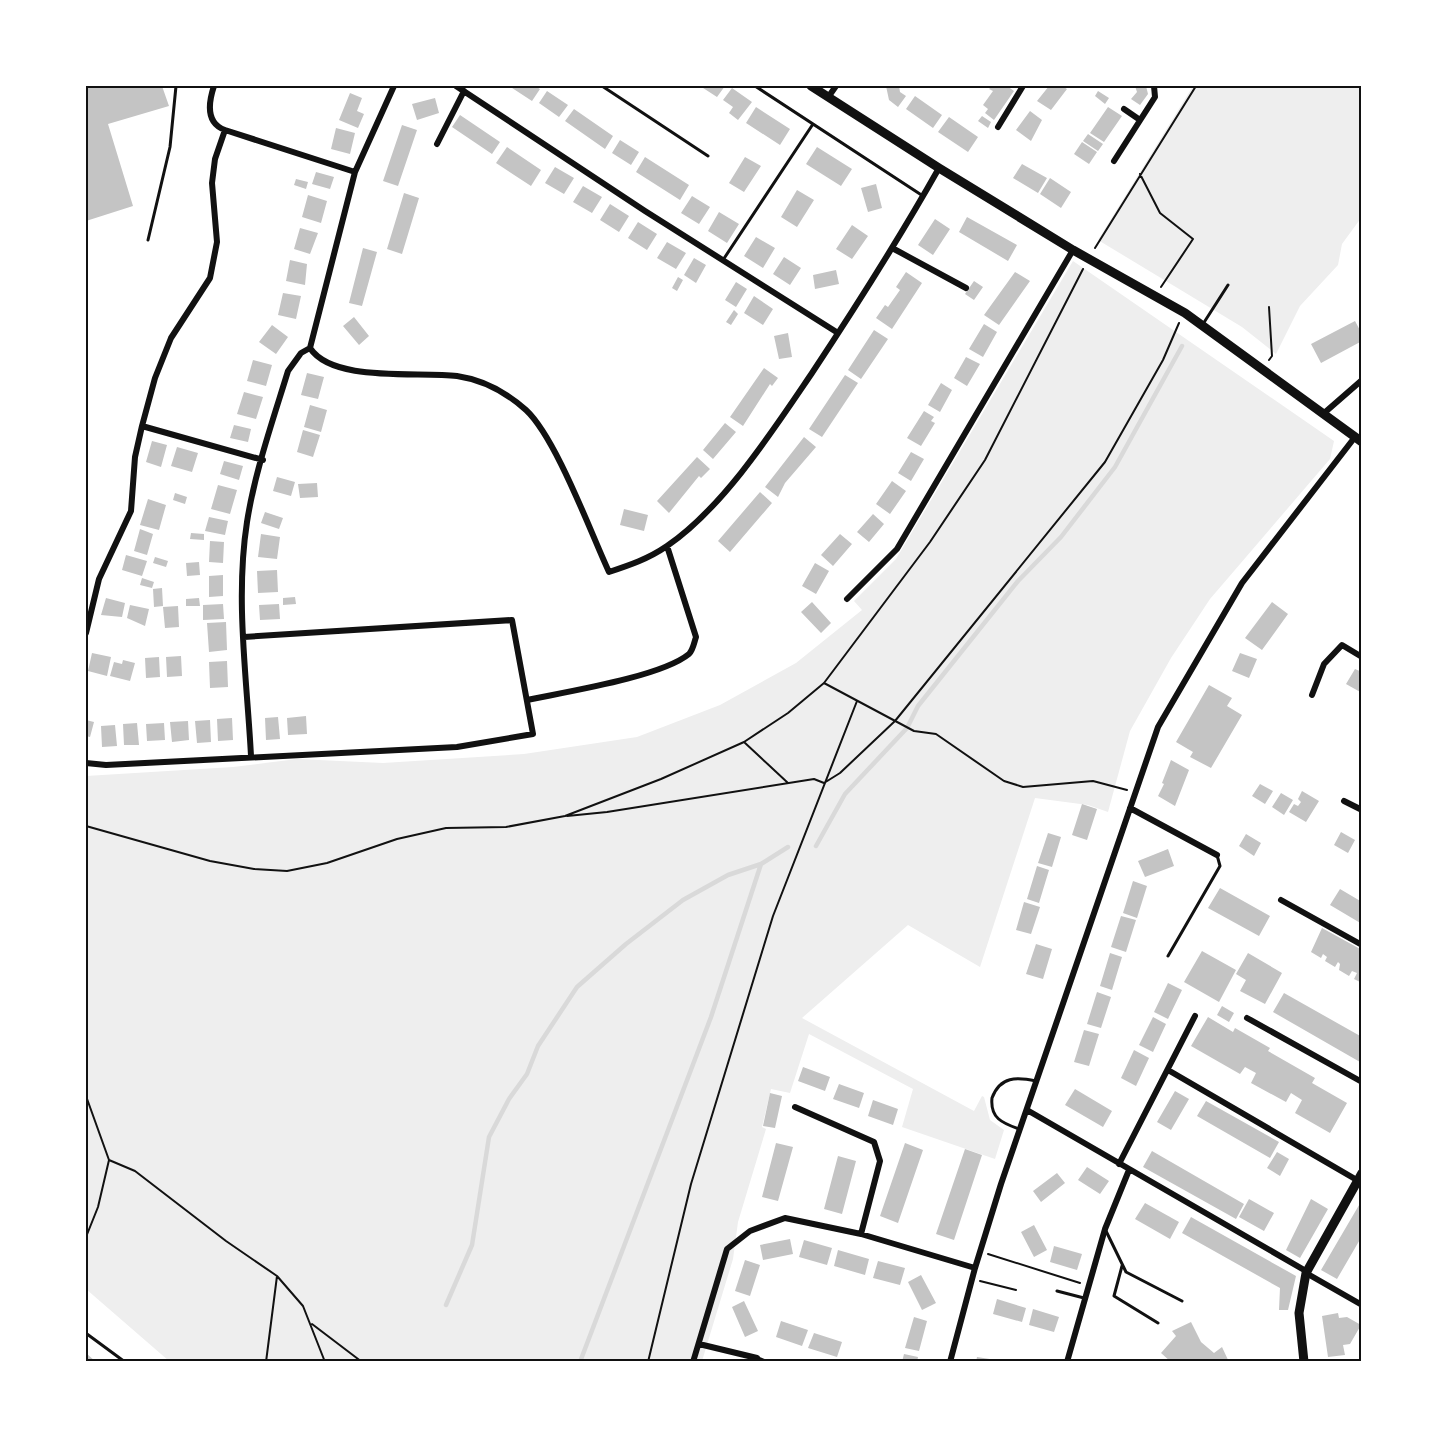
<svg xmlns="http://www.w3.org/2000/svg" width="1447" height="1447" viewBox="0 0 1447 1447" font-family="Cabin,sans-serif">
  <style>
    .green { fill: #eee }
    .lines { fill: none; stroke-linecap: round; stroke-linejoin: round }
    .stream { stroke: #d9d9d9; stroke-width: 4.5 }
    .building { fill: #c4c4c4 }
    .path { stroke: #111; stroke-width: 2 }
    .service { stroke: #111; stroke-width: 3 }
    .minor { stroke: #111; stroke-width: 6 }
    .secondary { stroke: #111; stroke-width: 9 }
    .neatline { fill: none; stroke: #111; stroke-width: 2 }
  </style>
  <rect width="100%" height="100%" fill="#fff"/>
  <path class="green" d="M1193,86H1361V218L1342,244L1338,265L1300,306L1276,354L1242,327L1098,240Z
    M1073,261L1334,441L1330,459L1210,599L1171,658L1130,731L1108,812L1088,805L1035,798L980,967L908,925L802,1018L974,1111L982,1096L984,1097L990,1120L1004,1130L995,1159L902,1127L913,1089L809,1034L790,1093L771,1089L762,1127L766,1129L738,1222L733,1259L702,1361H169L86,1289V776L233,767L297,759L383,763L524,754L637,737L720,705L796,663L862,610L854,601L896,559Z"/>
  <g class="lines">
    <path class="stream" d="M816,846L845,794L907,728L918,706L1018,581L1061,537L1115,467L1182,346
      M446,1305L472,1245L489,1137L509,1099L527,1074L538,1046L577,987L626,944L683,900L728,875L761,864
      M580,1362L711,1017L761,864L788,847"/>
  </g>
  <path class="building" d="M86,86H162L169,106L108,124L133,206L86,221Z
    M509,86H535L540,89L532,101Z
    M700,86H725L717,97Z
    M886,86H899L900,92L906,96L898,107L889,100Z
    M992,86H1007L1014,91L994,120L985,113L988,109L983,105L993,91L989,89Z
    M1049,86H1062L1067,89L1051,110L1037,101Z
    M1135,86H1146L1148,94L1140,105L1131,99L1137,92Z
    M732,88L752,102L738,120L729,113L733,107L723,100Z
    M547,91L568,105L559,117L539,103Z
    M1098,91L1109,98L1105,104L1095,96Z
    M350,93L362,98L357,111L364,114L358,128L339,120Z
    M915,96L942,115L933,128L906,109Z
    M435,98L439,113L417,120L412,104Z
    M756,107L790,129L780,145L746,123Z
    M1108,107L1122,116L1104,142L1090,133Z
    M574,109L613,136L605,149L565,121Z
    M1030,111L1042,120L1031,141L1016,130Z
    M460,115L500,142L492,154L452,127Z
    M982,116L991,122L988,128L978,121Z
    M949,117L978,137L968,152L938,132Z
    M402,125L417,130L398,186L383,181Z
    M336,128L355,133L350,154L331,149Z
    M1088,134L1103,144L1098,151L1083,141Z
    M620,140L639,152L631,165L612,153Z
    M1082,142L1097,152L1089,164L1074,154Z
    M507,147L541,170L531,186L496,163Z
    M817,147L852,169L841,186L806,164Z
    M645,157L689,185L680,200L636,172Z
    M745,157L761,166L744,192L729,183Z
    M1022,164L1047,178L1038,193L1013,178Z
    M555,167L574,178L564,194L545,183Z
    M316,172L334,177L330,189L312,184Z
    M1050,178L1071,192L1061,208L1040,194Z
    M296,179L308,182L306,189L294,185Z
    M876,184L882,208L868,212L861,188Z
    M583,186L602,197L592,213L573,202Z
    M797,190L814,200L797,227L781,217Z
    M404,193L419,198L402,254L387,249Z
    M308,195L327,201L321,223L302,217Z
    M692,196L710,207L699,224L681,213Z
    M610,204L629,216L619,232L600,220Z
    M719,212L739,224L727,243L708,231Z
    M967,217L1017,245L1008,261L959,232Z
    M935,219L950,229L933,255L918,245Z
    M638,222L657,234L647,250L628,238Z
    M852,225L868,236L852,259L836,249Z
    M300,228L318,233L310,254L294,249Z
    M756,237L775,248L763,268L744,256Z
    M667,242L686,253L676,269L657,258Z
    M363,248L377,252L362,306L349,303Z
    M784,257L801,268L790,285L773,274Z
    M694,258L706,265L696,283L684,275Z
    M290,260L307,264L305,285L286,281Z
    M836,270L839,284L815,289L813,275Z
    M906,272L922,283L892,329L876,318L885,305L888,307L900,290L896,287Z
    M1015,272L1030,281L999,325L984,315Z
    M678,277L683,280L677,291L672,288Z
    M974,281L983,287L974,300L965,294Z
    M736,282L747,289L736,307L725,300Z
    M283,293L301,296L296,319L278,315Z
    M754,296L773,309L763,325L744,313Z
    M734,310L738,314L731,325L726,322Z
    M354,317L369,336L359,345L343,326Z
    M1355,321L1362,334V341L1321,363L1311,344Z
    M984,324L997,332L983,357L969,349Z
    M272,325L288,337L276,354L259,342Z
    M874,330L888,339L861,379L848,370Z
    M788,333L792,357L779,359L774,336Z
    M966,357L980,364L967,386L954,378Z
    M253,360L272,365L266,386L247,381Z
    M764,368L778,378L772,386L770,384L743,426L730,417Z
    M307,373L324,377L318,399L301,395Z
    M845,375L858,383L822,437L809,429Z
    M941,383L952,390L940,412L928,405Z
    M244,392L263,397L256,419L237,414Z
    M310,405L327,410L321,432L304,427Z
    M924,411L934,417L931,421L935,423L921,446L907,438Z
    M725,423L736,432L713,459L703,450Z
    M234,425L251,429L248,442L230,438Z
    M303,430L320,435L313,457L297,452Z
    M804,437L816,447L785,483L778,497L765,487Z
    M152,441L167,445L161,467L146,462Z
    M177,447L198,453L192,472L171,466Z
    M911,452L924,459L911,481L898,473Z
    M697,457L710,469L701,478L699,476L669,513L657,501Z
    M224,461L243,466L239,480L220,474Z
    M277,477L295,482L291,496L273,491Z
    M892,481L906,491L890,514L876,504Z
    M317,483L318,497L300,498L298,484Z
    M218,485L237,490L230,514L211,509Z
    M760,492L772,503L730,552L718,541Z
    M175,493L187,497L185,504L173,500Z
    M148,499L166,505L159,530L140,525Z
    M624,509L648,515L644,531L620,525Z
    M265,512L283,518L279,529L261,523Z
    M873,514L884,524L869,542L857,532Z
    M209,517L228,521L225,535L205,531Z
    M140,529L153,534L147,555L134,551Z
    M191,533L204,534V540L190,539Z
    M261,534L280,537L277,559L258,557Z
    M840,534L852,544L833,566L821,555Z
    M210,541L224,542L223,563L209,562Z
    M126,555L147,561L142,576L122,570Z
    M155,557L168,561L166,567L153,563Z
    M199,562L200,575L187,576L186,563Z
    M815,563L829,571L816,594L802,586Z
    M277,570L278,592L258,593L257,571Z
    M223,575V596L209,597V576Z
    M142,578L154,582L152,588L140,585Z
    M162,588L163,606L154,607L153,589Z
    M295,597L296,604L283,605V598Z
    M106,598L125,603L122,617L101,615Z
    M199,598L200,606H186V599Z
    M812,602L831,623L821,633L801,612Z
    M1272,602L1288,614L1262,650L1245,638Z
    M223,604L224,619L203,620V605Z
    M279,604L280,619L260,620L259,605Z
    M130,605L149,609L145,626L127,618Z
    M178,606L179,627L165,628L163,607Z
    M226,622L227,650L209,652L207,623Z
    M92,653L111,657L107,676L88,671Z
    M1240,653L1257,659L1249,678L1232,671Z
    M181,656L182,676L167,677L166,657Z
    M159,657L160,677L146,678L145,658Z
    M123,660L135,663L130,681L110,676L114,662L122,664Z
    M227,661L228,687L210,688L209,662Z
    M1355,669L1362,672V693L1346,684Z
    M1209,685L1232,698L1227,706L1242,715L1211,768L1190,757L1193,752L1176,742Z
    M306,716L307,734L288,735L287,718Z
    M278,717L280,739L266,740L265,718Z
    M232,718L233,740L218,741L217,719Z
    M86,720L94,722L90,737L86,736Z
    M210,720L211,742L197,743L195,721Z
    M188,721L189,740L172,742L170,722Z
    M137,723L139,745H124L123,724Z
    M164,723L165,740L147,741L146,724Z
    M115,725L117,746L102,747L101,726Z
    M1171,760L1189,770L1175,806L1158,796L1164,784L1162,783Z
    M1260,784L1273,791L1265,804L1252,796Z
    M1302,791L1319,801L1306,822L1289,812L1294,804L1298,806L1301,802L1298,799Z
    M1281,793L1293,800L1284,815L1272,807Z
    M1082,804L1097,809L1087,840L1072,835Z
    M1341,832L1355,840L1348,853L1334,845Z
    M1048,833L1061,837L1052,867L1038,863Z
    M1246,834L1261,843L1254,856L1239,846Z
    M1168,849L1174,866L1145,877L1138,861Z
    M1037,866L1049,870L1039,903L1027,899Z
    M1133,881L1147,886L1137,918L1123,913Z
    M1220,888L1270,916L1259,936L1208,908Z
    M1340,889L1362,902V924L1330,905Z
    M1024,902L1040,907L1031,934L1016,930Z
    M1121,916L1136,920L1126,952L1111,947Z
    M1322,928L1362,950V983L1354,979L1357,973L1352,971L1349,976L1339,970L1340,964L1338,962L1335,967L1325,961L1327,957L1323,954L1321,958L1311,952Z
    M1036,944L1052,949L1043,979L1026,974Z
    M1202,951L1236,970L1219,1002L1184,982Z
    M1110,953L1122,957L1112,990L1100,986Z
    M1248,953L1282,973L1265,1004L1240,991L1246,980L1236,974Z
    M1168,983L1182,990L1168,1019L1154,1012Z
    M1097,992L1111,997L1101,1028L1087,1024Z
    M1284,993L1362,1037L1360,1062L1273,1012Z
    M1222,1006L1234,1013L1229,1022L1217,1015Z
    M1153,1017L1166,1024L1153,1052L1139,1045Z
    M1208,1017L1233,1032L1235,1028L1270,1048L1268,1051L1315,1078L1312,1083L1347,1103L1330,1133L1295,1113L1302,1100L1291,1093L1286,1102L1251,1083L1256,1073L1245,1067L1240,1074L1191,1046Z
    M1084,1030L1099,1034L1089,1066L1074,1062Z
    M1134,1050L1149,1058L1136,1086L1121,1078Z
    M803,1067L830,1077L825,1091L798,1081Z
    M839,1084L864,1093L859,1108L833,1099Z
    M1075,1089L1112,1111L1103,1127L1065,1105Z
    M1175,1091L1189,1099L1171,1130L1157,1122Z
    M770,1093L782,1096L775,1128L763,1126Z
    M873,1100L898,1109L893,1125L868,1116Z
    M1206,1101L1279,1142L1270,1158L1197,1116Z
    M776,1143L793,1147L778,1201L762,1197Z
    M905,1143L923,1150L898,1223L880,1216Z
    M965,1149L982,1155L954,1240L936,1234Z
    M1152,1151L1244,1204L1236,1219L1143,1167Z
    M1277,1152L1289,1159L1280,1176L1267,1168Z
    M838,1156L856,1161L842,1214L824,1209Z
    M1087,1167L1109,1181L1100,1194L1078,1180Z
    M1057,1173L1065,1183L1041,1202L1033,1191Z
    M1249,1199L1274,1213L1264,1231L1239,1217Z
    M1311,1199L1328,1209L1300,1258L1286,1250Z
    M1362,1200V1236L1337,1279L1321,1270Z
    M1145,1203L1179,1222L1170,1239L1135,1219Z
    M1191,1217L1296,1276L1288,1310H1279L1280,1288L1182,1233Z
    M1034,1225L1047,1250L1034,1257L1021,1232Z
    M790,1239L793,1254L763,1260L760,1245Z
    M804,1240L832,1248L827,1265L799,1257Z
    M1054,1246L1082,1254L1077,1270L1050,1262Z
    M838,1250L869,1259L865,1275L834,1266Z
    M745,1260L760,1265L750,1296L735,1291Z
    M878,1261L905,1268L900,1285L873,1278Z
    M921,1275L936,1303L922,1310L908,1282Z
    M997,1299L1026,1308L1022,1322L993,1314Z
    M744,1301L758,1331L745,1337L732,1307Z
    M1033,1309L1059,1317L1054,1332L1029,1325Z
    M1338,1313L1339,1318L1347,1317L1361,1325L1350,1344L1343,1345L1345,1355L1328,1357L1322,1316Z
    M914,1317L927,1321L919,1351L905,1348Z
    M781,1321L808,1330L802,1346L776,1337Z
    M1191,1322L1201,1342L1214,1353L1222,1347L1229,1362H1171L1161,1353L1176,1336L1172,1331Z
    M814,1333L842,1342L837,1357L808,1348Z
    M86,1353L96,1362H86Z
    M904,1354L918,1357L917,1362H902Z
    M977,1357L996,1360V1362H976Z"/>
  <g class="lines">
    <path class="path" d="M1140,174L1160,213L1193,239L1161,287
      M1095,248L1196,86
      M1269,360L1272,356L1269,307
      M824,683L914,731L936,734L1004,781L1023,787L1093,781L1127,790
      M744,742L788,783
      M567,816L607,812L814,779L824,783L840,773L895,721L1105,462L1163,360L1179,323
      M86,826L210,861L254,869L287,871L327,863L397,839L446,828L506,827L565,816L661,779L744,742L788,713L824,683L930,542L985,460L1083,269
      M86,1096L109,1160L98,1207L86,1237
      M109,1160L135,1171L226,1241L277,1276L303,1306L325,1362
      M988,1254L1080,1283
      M980,1281L1016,1290
      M312,1324L362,1362
      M266,1362L277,1276
      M648,1362L691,1184L773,916L857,701"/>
    <path class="service" d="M602,86L708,156
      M755,86L923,196
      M148,240L170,147L176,86
      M723,260L813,124
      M1203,324L1228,285
      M86,404V407
      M1168,956L1220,866L1217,855
      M1019,1129C1002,1123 990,1118 992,1098C1000,1076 1017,1077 1036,1081
      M1106,1231L1126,1272L1182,1301
      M1122,1266L1114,1296L1158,1323
      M1057,1291L1084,1298
      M87,1334L125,1362
      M758,1358L768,1362"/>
    <path class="minor" d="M214,86C209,101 205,123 225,130
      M456,86L645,211L838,333
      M829,96L836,86
      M1124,109L1140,120
      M998,127L1023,86
      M437,144L464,91
      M1114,161L1155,97L1154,86
      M894,249L966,288
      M310,348C333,383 418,371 457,376C484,380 506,392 526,410C556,438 590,531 609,572C630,565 648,559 667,546C723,508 774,429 812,373C857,305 899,239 939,168
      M310,348L355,172L394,86
      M1323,414L1362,380
      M263,460L142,426L155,378L171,338L210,278L217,242L212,183L215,159L225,130L355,172
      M847,599L897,549L1073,250
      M86,633L99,579L131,511L135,457L142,426
      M1312,695L1324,664L1342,645L1362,657
      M527,700C565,692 661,677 689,654C693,650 694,643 696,637L667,546
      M251,756C247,679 235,599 247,522C255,471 273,420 288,371L301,353L310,348
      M86,763L106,765L457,747L533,734L512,620L244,637
      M1344,801L1362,810
      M1130,808L1217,855
      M1281,900L1362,945
      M1247,1018L1362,1082
      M1168,1070L1362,1183
      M795,1107L874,1142L880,1161L861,1234
      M1027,1110L1306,1271
      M1119,1164L1195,1016
      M1306,1273L1362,1305
      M699,1344L757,1358
      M693,1362L727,1249L750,1231L785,1218L861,1234L975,1268
      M950,1362L975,1268L1001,1184L1158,727L1242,583L1355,437
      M1067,1362L1105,1229L1129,1170"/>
    <path class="secondary" d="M811,86L939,168L1073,250L1185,313L1362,442
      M1304,1362L1299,1313L1306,1273L1362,1173"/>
  </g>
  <rect width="1447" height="1447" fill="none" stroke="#ffffff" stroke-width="174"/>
  <rect x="87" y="87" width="1273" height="1273" class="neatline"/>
</svg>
